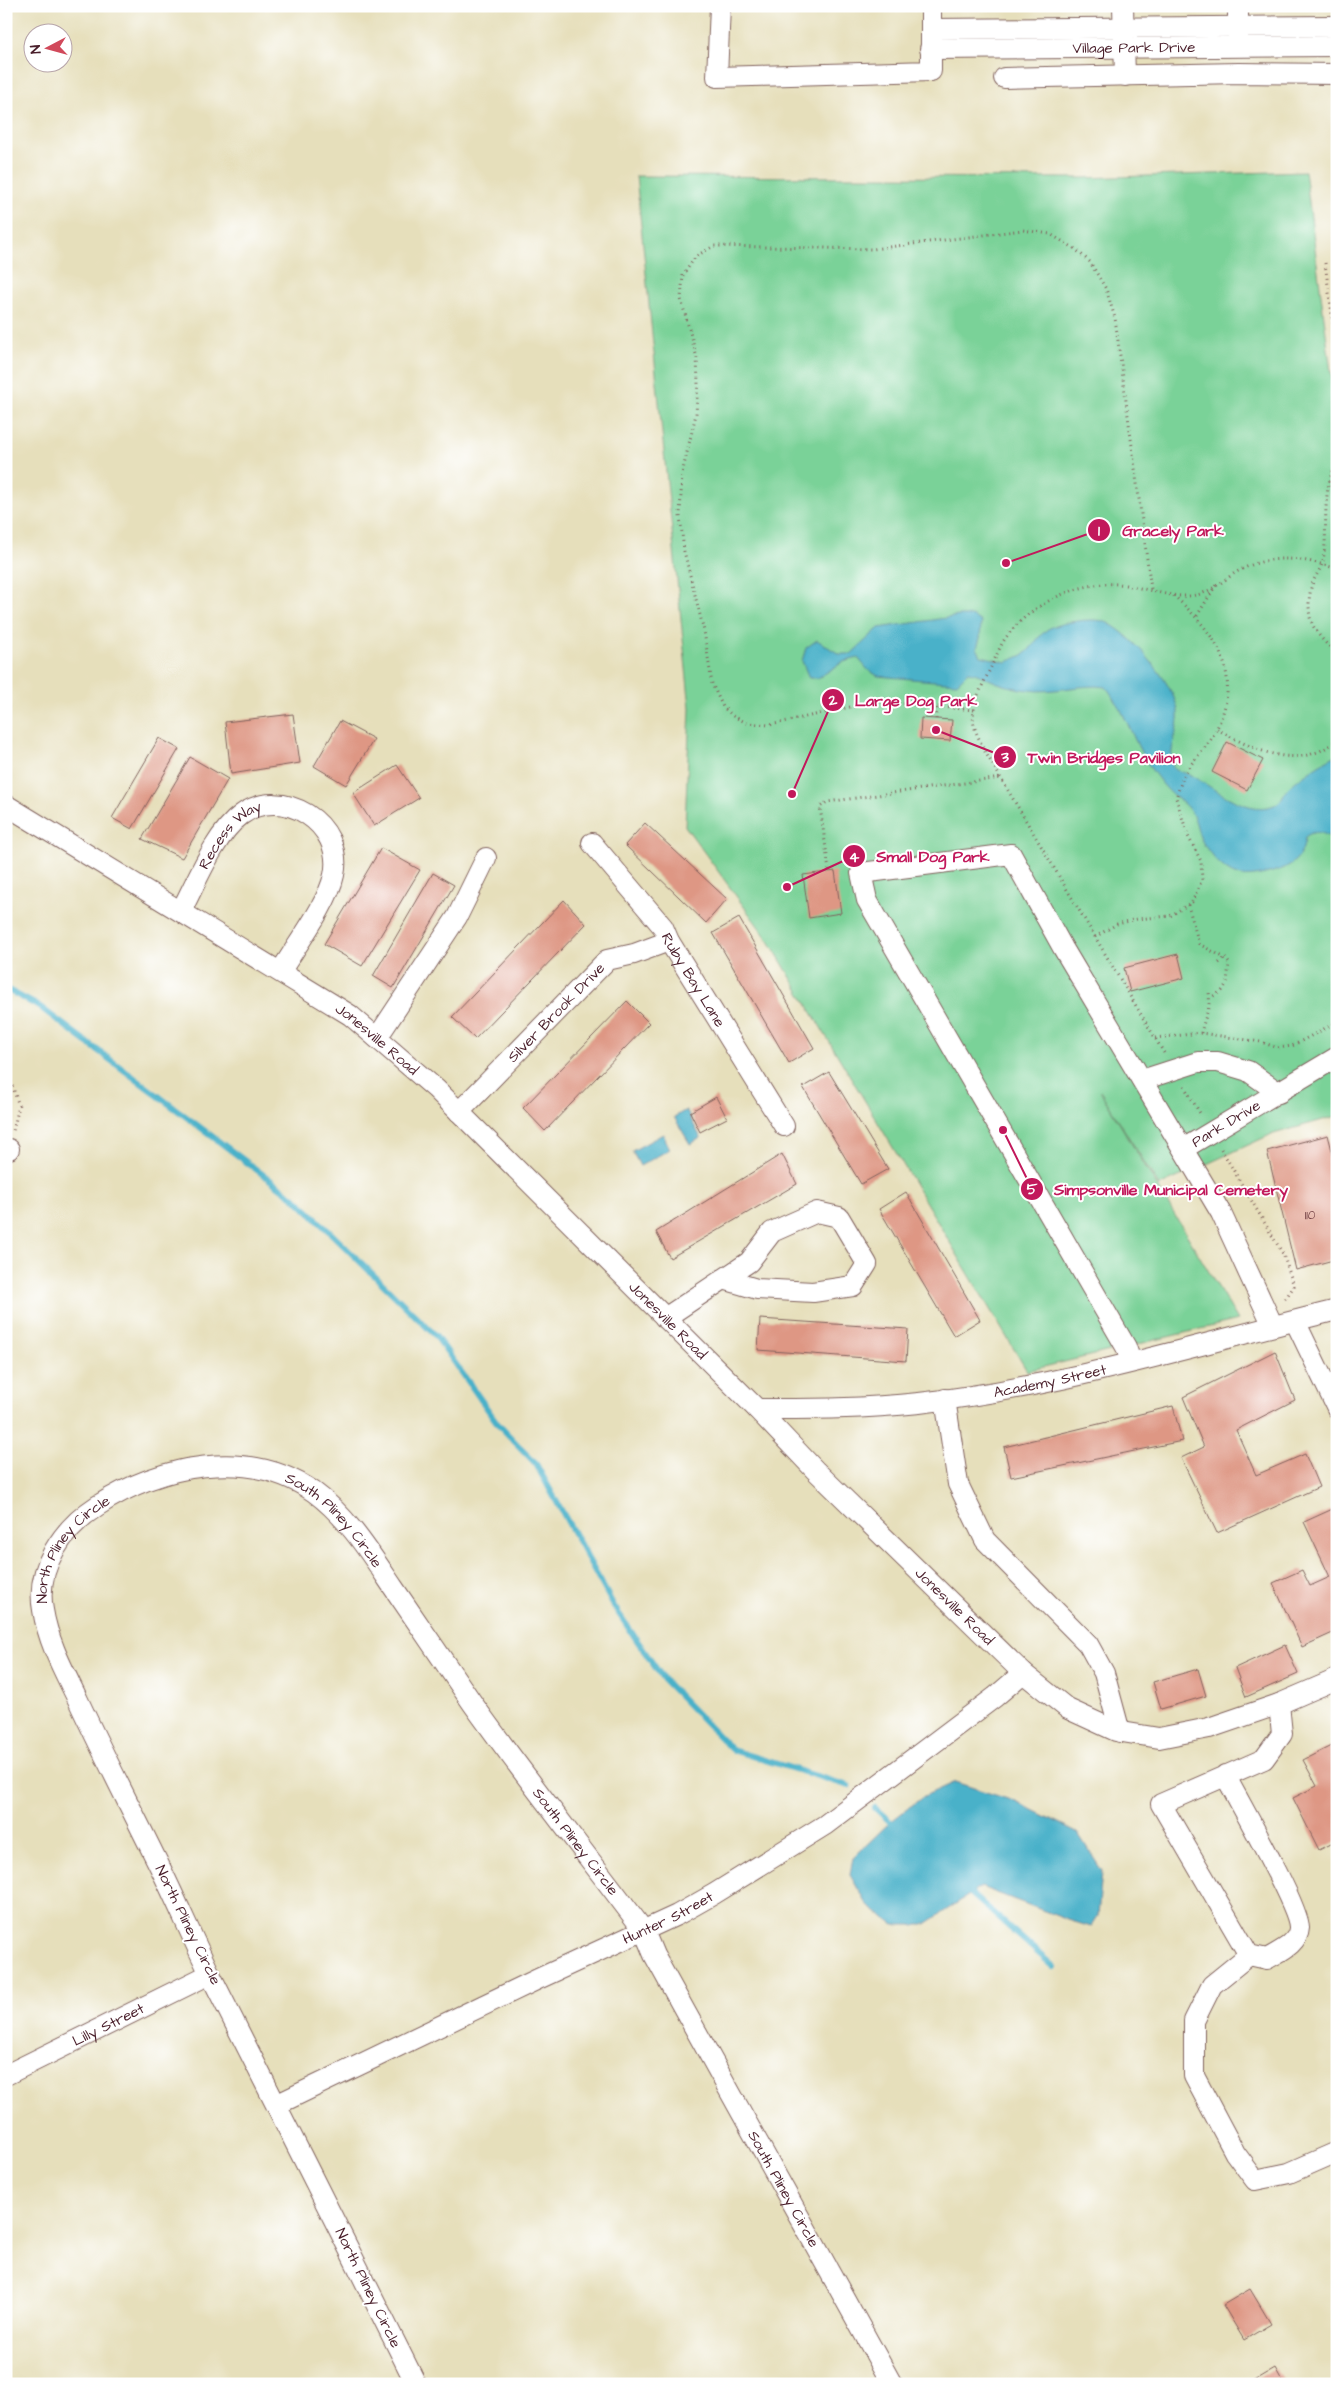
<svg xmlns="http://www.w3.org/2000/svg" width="1343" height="2390" viewBox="0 0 1343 2390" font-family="'Architects Daughter',sans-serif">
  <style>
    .green { fill: #7ad298; stroke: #627862 }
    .water { fill: #4ab1c9; stroke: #4a687a }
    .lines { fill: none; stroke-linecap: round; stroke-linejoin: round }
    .stream { stroke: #4ab1c9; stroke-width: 6 }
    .building { fill: #de9784 }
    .minor-casing { stroke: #81625d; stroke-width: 22 }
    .path { stroke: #81625d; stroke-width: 3; stroke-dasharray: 1 4; stroke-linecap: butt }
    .minor { stroke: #fff; stroke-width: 20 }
    .labels { text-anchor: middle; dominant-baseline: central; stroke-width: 4; stroke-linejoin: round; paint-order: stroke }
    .number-label { font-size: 12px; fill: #6f3d41 }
    .street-label { font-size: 15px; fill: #4a1f2b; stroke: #fff }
    .leader { fill: none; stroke: #c2185b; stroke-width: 2 }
    .callout-dot { fill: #c2185b; stroke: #fff; stroke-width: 2 }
    .mark-label { font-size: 15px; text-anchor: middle; font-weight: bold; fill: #fff }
    .callout-label { font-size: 16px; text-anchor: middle; font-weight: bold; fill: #c2185b; stroke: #fff; stroke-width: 4; stroke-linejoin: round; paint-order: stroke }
  </style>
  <rect width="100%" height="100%" fill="#fff"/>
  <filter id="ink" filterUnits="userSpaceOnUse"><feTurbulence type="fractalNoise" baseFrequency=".02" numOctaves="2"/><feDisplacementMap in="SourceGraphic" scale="10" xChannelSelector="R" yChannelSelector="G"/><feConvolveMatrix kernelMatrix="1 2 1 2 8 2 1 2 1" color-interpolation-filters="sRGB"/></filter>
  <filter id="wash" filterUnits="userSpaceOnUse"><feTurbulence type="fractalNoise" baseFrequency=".0096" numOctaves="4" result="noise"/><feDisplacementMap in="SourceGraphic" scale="20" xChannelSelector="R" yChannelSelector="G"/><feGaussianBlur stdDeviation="1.12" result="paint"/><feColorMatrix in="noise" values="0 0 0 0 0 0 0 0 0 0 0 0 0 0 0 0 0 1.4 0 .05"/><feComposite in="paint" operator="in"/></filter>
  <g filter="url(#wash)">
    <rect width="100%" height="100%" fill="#e6dfbb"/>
    <path class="green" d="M1305,171L1337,418V1116L1270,1135L1159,1186L1100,1091L1238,1320L1027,1371L769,941L685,826L690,708L636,176L1083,178Z"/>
    <path class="water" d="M959,616H972L981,622L980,638L977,648L981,656L1006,662C1013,659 1021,657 1027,652C1034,645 1041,632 1050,628C1064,622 1089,618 1103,621C1128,629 1176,685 1178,712C1180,731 1167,750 1173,768C1178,772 1184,772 1190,775C1213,787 1252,820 1278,803C1283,799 1284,791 1289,787C1303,775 1320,763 1337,755V841C1325,834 1316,828 1305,837C1304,853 1296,863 1282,869C1270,873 1253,878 1241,876C1224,873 1207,852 1200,837C1197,829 1196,819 1191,812C1184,802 1174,797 1166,788C1160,781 1153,772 1148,764C1132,739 1125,710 1106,687C1080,683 1054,694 1028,690C1018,689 1007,686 998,683C987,679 979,673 968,672L957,683L878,676L868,670L858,658L843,662L818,678H809L802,661L806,648L817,640L839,654H851L879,628Z
      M686,1110L701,1138L690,1144L674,1117Z
      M663,1134L670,1149L640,1166L632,1151Z
      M955,1782L1014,1801L1077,1832L1102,1871L1098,1916L1091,1927L1068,1920L981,1887L924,1925H894L868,1906L850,1875L853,1858L890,1822L924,1796Z"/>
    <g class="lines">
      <path class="stream" d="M6,989L40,1007L297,1200L436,1336L498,1424L536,1464L615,1608L664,1680L732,1750L849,1786
        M875,1808L896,1827
        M965,1888L1054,1967"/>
    </g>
    <g id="blocks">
      <path class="building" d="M293,714L300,763L231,774L225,722Z
        M921,718L952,720L950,741L920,739Z
        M340,721L374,739L346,785L314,766Z
        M159,738L179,749L132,829L112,818Z
        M1227,742L1263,760L1247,790L1212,772Z
        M190,757L228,779L182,858L142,839Z
        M397,765L419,798L374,826L353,793Z
        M645,823L727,899L706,923L625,845Z
        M381,848L420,870L362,966L324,944Z
        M835,871L841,913L809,918L803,875Z
        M433,873L454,885L393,988L373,976Z
        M564,900L586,924L475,1039L452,1017Z
        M739,918L814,1048L789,1063L713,933Z
        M1178,954L1184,978L1130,992L1124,968Z
        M627,1001L649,1023L545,1131L523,1108Z
        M829,1072L888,1169L861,1184L803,1087Z
        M716,1097L727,1118L700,1132L690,1112Z
        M1328,1135L1337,1170V1259L1296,1270L1267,1151Z
        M782,1154L797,1184L670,1258L656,1232Z
        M906,1192L980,1320L954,1336L879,1209Z
        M760,1319L908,1329L906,1361L758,1350Z
        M1275,1351L1295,1400L1236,1430L1256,1475L1305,1454L1319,1487L1217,1533L1181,1458L1204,1447L1183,1397Z
        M1173,1406L1182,1441L1011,1477L1004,1447Z
        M1337,1507V1631L1302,1647L1273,1583L1302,1570L1310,1586L1330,1577L1304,1522Z
        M1285,1645L1298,1674L1246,1697L1235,1668Z
        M1198,1669L1206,1696L1161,1709L1153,1682Z
        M1337,1743V1841L1319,1850L1293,1798L1317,1786L1303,1760Z
        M1250,2289L1271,2324L1244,2340L1223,2305Z
        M1275,2368L1284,2384H1248Z"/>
    </g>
  </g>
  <g filter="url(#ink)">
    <use href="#blocks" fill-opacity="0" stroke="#81625d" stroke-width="1"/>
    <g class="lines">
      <g class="minor-casing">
        <g id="minor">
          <path d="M720,6L717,77L931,71V6"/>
          <path d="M1123,6L1125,76"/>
          <path d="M1238,6V41"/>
          <path d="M931,29L1337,26"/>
          <path id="s1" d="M930,49L1337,46"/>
          <path d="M1004,78L1239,73L1337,74"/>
          <path id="s2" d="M6,805L350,1015L436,1089L757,1409L815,1470L1023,1673L1068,1709L1116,1731L1159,1738L1209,1728L1279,1704L1337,1679"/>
          <path id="s3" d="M592,843L663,927L669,941L784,1126"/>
          <path id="s4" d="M181,911C196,883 215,834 241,815C282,784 345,824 334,875C328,904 297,944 281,971"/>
          <path d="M377,1038L457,917L486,858"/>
          <path d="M1142,1080L1198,1062H1218L1248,1071L1279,1093"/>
          <path id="s5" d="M459,1112L607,960L634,954L669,941"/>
          <path id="s6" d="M1183,1149L1337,1057"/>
          <path d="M6,1150L9,1149"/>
          <path d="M665,1318L749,1262L772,1232L817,1212L839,1217L867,1264L853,1286L813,1292L757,1289L723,1279"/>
          <path d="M1295,1321L1337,1408"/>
          <path d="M1131,1362L1126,1347L867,900L861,873L1011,854L1063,948L1221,1213L1273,1326"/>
          <path d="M945,1399L958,1484L985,1540L1088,1644L1104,1673L1120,1732"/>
          <path id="s7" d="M757,1409C811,1409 865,1409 919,1403C1061,1387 1199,1344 1337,1310"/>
          <path d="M1225,1775C1238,1800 1300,1908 1299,1928C1298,1944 1280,1951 1267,1959L1249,1955L1161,1804L1264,1759L1282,1734L1279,1704"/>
          <path d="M1249,1955L1212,1985L1194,2021V2076L1235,2153L1255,2180L1289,2173L1337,2152"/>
          <path id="s8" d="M6,2075L210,1974"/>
          <path id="s9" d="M278,2104L538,1979L677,1915L714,1894L825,1825L995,1697L1023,1673"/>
          <path id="s10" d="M416,2384C349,2249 281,2114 213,1980C193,1940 176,1899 156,1859C130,1806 103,1754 78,1700C64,1671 48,1642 43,1610C35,1568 63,1528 97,1506C160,1465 248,1446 314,1492C347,1516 370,1553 393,1587C420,1626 446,1665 473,1704C528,1781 587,1855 644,1931L654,1955L892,2384"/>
        </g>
      </g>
      <path class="path" d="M1325,263L1337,352
        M1337,462C1320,493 1329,528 1323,561C1321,569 1316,575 1313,582C1309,592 1308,606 1310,617C1313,631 1326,644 1337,654
        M1197,616L1216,585
        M974,710L877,701L770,725L747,723L733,716L723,707L712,684L704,631L684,551L680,516L682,474L696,414L698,383L697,358L681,299L683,275L696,256L714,246L873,249L1023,230L1050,234L1074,248L1090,262L1106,289L1115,318L1151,589
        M936,719L937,706
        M1217,729C1254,750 1298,773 1337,740
        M829,870L820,807L827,802L1001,778
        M1188,905L1199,944L1225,958L1229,963L1227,983L1222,991L1210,998
        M1095,937L1117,924L1137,919L1170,916L1192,902L1202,880L1201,861L1188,836L1176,798C1179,789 1182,778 1187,770C1195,758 1206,748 1213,736C1246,675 1218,635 1172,594
        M1219,963L1225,958
        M1201,1033C1204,1018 1211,1008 1209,992
        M1155,1038L1201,1033L1261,1042L1278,1048L1292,1046L1337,1022
        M1164,1053L984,750C981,742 976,734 974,725C970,705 984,683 992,665C997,655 1001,643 1008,635C1031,604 1079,581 1118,584C1141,586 1173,600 1196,595C1209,593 1224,580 1235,573C1268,553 1302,557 1337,569
        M6,1067L19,1106L13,1131
        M1184,1086L1201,1115
        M1221,1149L1283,1254L1294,1286L1284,1301"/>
      <use href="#minor" class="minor"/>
    </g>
  </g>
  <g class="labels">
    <g class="number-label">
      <text x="1310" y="1215">110</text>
    </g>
    <g class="street-label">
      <text stroke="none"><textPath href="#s1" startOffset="204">Village Park Drive</textPath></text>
      <text stroke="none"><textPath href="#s4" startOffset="92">Recess Way</textPath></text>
      <text stroke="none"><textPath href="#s3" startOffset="171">Ruby Bay Lane</textPath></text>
      <text stroke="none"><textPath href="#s5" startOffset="139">Silver Brook Drive</textPath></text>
      <text stroke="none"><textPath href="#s2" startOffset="439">Jonesville Road</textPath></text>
      <text stroke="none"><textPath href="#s6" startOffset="50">Park Drive</textPath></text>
      <text stroke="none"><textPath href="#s2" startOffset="844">Jonesville Road</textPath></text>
      <text stroke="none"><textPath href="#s7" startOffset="295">Academy Street</textPath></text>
      <text stroke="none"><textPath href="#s10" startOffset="1248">South Pliney Circle</textPath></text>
      <text stroke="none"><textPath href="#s10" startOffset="932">North Pliney Circle</textPath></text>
      <text stroke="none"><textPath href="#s2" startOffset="1249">Jonesville Road</textPath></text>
      <text stroke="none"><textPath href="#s10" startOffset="1652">South Pliney Circle</textPath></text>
      <text stroke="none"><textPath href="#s9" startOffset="432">Hunter Street</textPath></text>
      <text transform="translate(188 1925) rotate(64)">North Pliney Circle</text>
      <text stroke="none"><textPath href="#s8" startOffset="114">Lilly Street</textPath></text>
      <text stroke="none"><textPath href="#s10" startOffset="2058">South Pliney Circle</textPath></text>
      <text transform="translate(368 2288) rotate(64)">North Pliney Circle</text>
    </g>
  </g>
  <path class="leader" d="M1006 563L1099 530M792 794L833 700M936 730L1005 757M787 887L854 856M1003 1130L1032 1189"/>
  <g class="callout-dot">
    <circle cx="1006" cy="563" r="5"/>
    <circle cx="792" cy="794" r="5"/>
    <circle cx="936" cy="730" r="5"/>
    <circle cx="787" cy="887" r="5"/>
    <circle cx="1003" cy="1130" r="5"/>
    <circle cx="1099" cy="530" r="12"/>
    <circle cx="833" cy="700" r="12"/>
    <circle cx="1005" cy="757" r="12"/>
    <circle cx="854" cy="856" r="12"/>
    <circle cx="1032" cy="1189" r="12"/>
  </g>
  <g class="mark-label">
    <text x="1099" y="536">1</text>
    <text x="833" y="705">2</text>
    <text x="1005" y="762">3</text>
    <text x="854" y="862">4</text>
    <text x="1032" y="1194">5</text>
  </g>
  <g class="callout-label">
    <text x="1173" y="536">Gracely Park</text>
    <text x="916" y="706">Large Dog Park</text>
    <text x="1104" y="763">Twin Bridges Pavilion</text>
    <text x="933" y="862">Small Dog Park</text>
    <text x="1171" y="1195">Simpsonville Municipal Cemetery</text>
  </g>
  <rect width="1343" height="2390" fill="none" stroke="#fff" stroke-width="25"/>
  <g transform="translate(48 48) rotate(264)"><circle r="24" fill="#ffffff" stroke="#b7a5aa"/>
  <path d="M0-4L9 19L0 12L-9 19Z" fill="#d1495b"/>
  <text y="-8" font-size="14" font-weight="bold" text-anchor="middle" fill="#4a1f2b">N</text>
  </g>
</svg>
